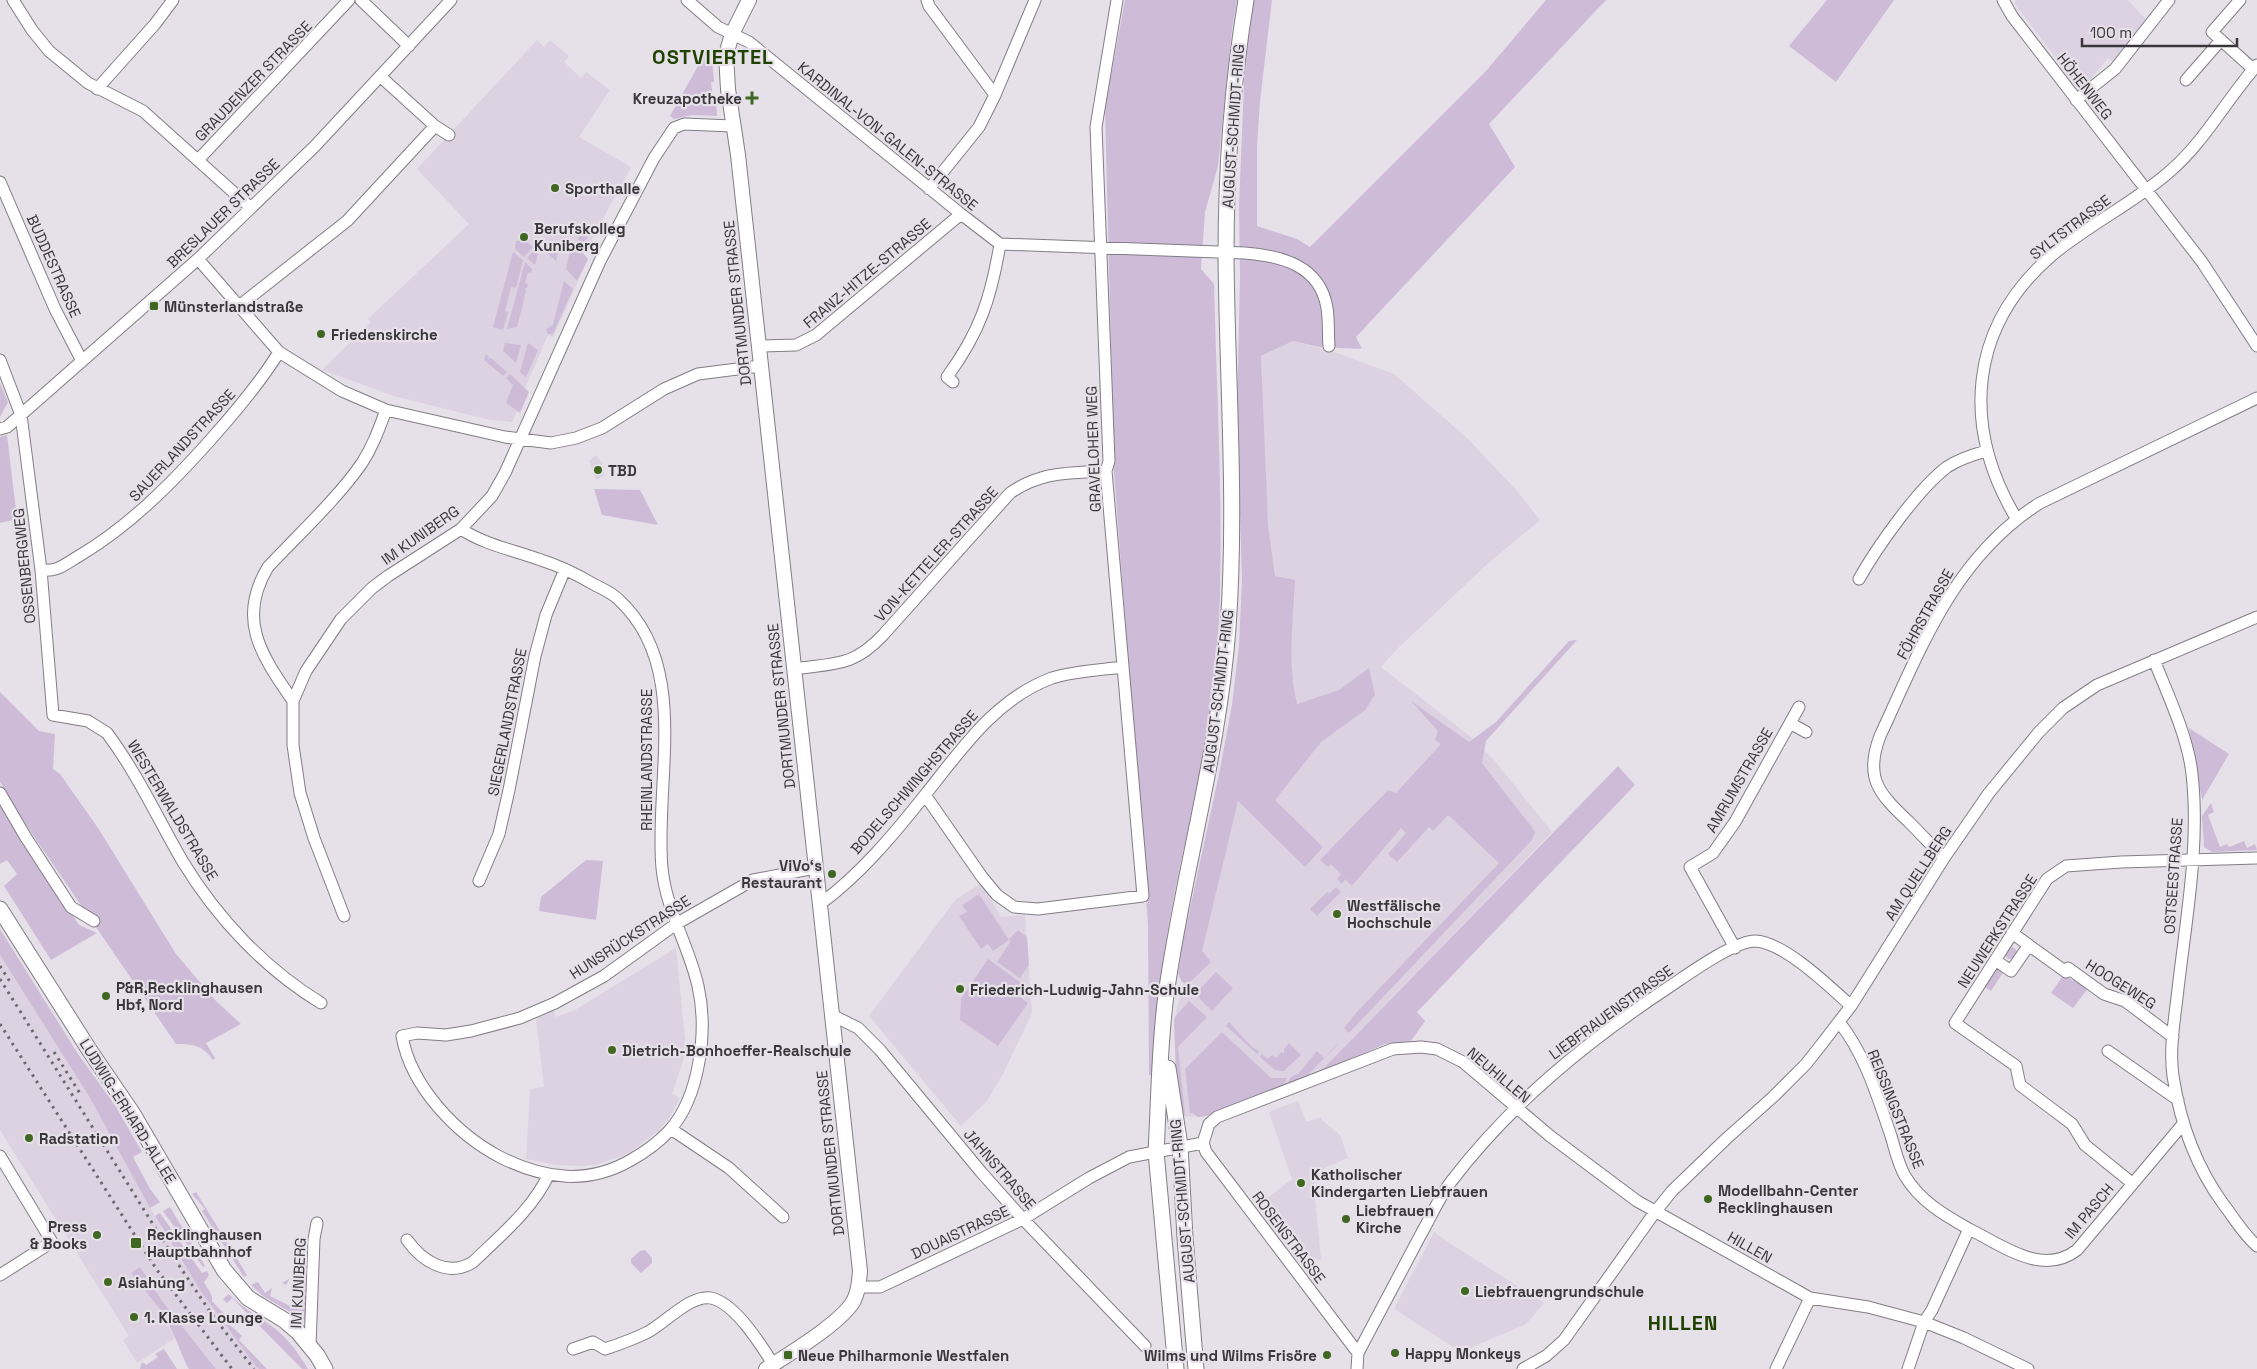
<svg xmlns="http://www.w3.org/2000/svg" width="2257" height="1369" viewBox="0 0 2257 1369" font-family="'Space Grotesk',sans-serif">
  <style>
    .built { fill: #dcd2e1 }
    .green { fill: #cebbd8 }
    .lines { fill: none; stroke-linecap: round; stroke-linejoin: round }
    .minor-casing { stroke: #827d85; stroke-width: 13 }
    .tertiary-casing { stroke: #827d85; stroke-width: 16 }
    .secondary-casing { stroke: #827d85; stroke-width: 17 }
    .minor { stroke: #fff; stroke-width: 11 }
    .tertiary { stroke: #fff; stroke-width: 14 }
    .secondary { stroke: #fff; stroke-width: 15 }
    .rail { stroke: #6c696e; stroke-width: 3; stroke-dasharray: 2.5 5; stroke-linecap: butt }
    .poi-dot { fill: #406722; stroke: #e6e0e9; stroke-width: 2 }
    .labels { text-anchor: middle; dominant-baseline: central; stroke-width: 4.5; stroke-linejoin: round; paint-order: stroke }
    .street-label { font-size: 15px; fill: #39373a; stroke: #e6e0e9 }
    .poi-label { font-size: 15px; font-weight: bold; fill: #39373a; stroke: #e6e0e9; text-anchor: start }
    .district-label { font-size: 20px; font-weight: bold; letter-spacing: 1px; fill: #204200; stroke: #e6e0e9 }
  </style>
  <rect width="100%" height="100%" fill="#e6e0e9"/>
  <path class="built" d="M2016,0H2128L2146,20L2116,64L2108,58L2090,80L2081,83L2072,79L2014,3Z
    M537,40L544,47L550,40L569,56L564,62L581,78L586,72L610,90L579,137L631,167L584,254L588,259L553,337L548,335L525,388L527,392L512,422L490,420L394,396L322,370L371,322L368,319L469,224L417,169Z
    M1293,341L1334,352L1394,374L1468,439L1518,492L1540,520L1485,566L1396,650L1381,667L1471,737L1494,760L1552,832L1321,1071L1202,1117L1183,1116L1174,1021L1234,768L1261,581V356Z
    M596,455L603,464L601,466L605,475L596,480L589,461Z
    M982,883L1001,917L1025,915L1032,1013L1004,1072L987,1101L961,1126L869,1016L956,899Z
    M676,948L685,1039L683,1061L672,1094L680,1098L669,1118L658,1131L629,1153L599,1164L582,1166L557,1165L526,1159L530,1089L544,1087L536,1019L553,1010L556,1017L575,1010Z
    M0,955L90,1098L163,1231L213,1309L259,1369H216L163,1302L140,1267L131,1273L162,1312L159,1314L166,1321L175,1338L137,1363L123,1340L129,1336L0,1130Z
    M1298,1101L1306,1122L1321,1117L1323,1121L1340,1135L1348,1158L1326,1167L1320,1172L1316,1179L1314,1187L1321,1260L1306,1257L1264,1201L1292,1179L1269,1112Z
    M1434,1232L1448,1242L1544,1303L1526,1324L1461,1352L1458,1350L1394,1309Z"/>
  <path class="green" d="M1125,0H1237L1232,30L1218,166L1205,212L1201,269L1214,284C1217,413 1226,543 1216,672C1209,748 1188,822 1174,896C1162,956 1157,1015 1153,1075H1149L1148,924L1114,472L1105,108Z
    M1254,0H1272L1260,101L1257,146V226L1297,239L1310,247L1486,71L1546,0H1606L1489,124L1515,167L1356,337L1362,349L1319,347L1293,341L1261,356L1268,526L1275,576L1295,580C1293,622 1287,663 1297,704L1339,690L1369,668L1375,695L1365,710L1321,742L1275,800L1323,847L1305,867L1238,801L1202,951L1211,962L1188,984L1182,982L1178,974L1183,941L1219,774L1232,705L1239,646L1242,579L1237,413L1240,276L1239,205L1245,60Z
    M1827,0H1894L1836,82L1789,46Z
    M711,49L714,82H711L713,98H716L717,116L692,115L674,119L670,116L707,50Z
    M592,228L584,244L578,240L581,230Z
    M525,240L533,247L524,257L515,249L516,241Z
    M543,240L560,244L556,261L542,248Z
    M571,247L581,251L588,259L577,281L566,269Z
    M536,248L539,250L535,265L527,258Z
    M513,252L523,260L516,288L511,287L505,311L508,312L503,330L493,327Z
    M525,262L532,269L531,273L528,272L525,283L528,284L527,288H525L526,291L517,327L507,329Z
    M564,281L573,289L553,334H548L546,329L553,325Z
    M505,343L521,345L516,363L503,351Z
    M528,343L538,350L526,377L520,372Z
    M486,354L489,357L487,359L491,358L507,372L503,376L484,360Z
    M510,374L529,392L520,413L506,403L513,385L506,378Z
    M0,383L8,402L0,417Z
    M7,435L17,519L0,523V437Z
    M594,489L640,490L658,525L602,515Z
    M1577,640L1486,741L1482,763L1533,829L1535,832L1532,840L1349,1033L1344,1028L1356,1013L1499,863L1448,815L1433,831L1429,827L1397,862L1388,854L1406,833L1401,828L1352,886L1345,879L1342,884L1337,879L1341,874L1331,864L1328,867L1320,860L1388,790L1396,793L1441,744L1435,740L1438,731L1411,701L1469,742L1496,722L1569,641Z
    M0,692L39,731L55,734L53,769L60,774L98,828L176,954L216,1001L241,1024L206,1043L215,1058L213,1060C203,1045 192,1044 176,1044L22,819L0,782Z
    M2189,728L2229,754L2202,800Z
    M1618,766L1635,785L1417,1012L1425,1021L1411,1041L1385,1044L1321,1071Z
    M2211,803L2214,812L2208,815L2220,847L2227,844L2229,847L2244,841L2247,848L2255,844L2257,850L2212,852L2204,847L2202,816Z
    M0,805L79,925L97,933L51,960L4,886L17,874L7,860L0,864Z
    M586,860L603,861L596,920L539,911L541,897Z
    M1336,887L1341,892L1317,916L1310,909L1327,892L1329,894Z
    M979,894L1009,940L993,951L988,944L981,949L959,916L967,912L962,905Z
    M0,929L78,1054L116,1107L142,1152L133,1157L150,1189L160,1202L150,1208L90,1098L0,955Z
    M1018,930L1027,937L1029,965L1020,978L997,962L1011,941L1009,939Z
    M2005 953a6 6 0 1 1 12 0a6 6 0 1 1-12 0Z
    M988,959L1028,988L1021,998L1028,1003L998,1046L960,1020L961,999Z
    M1996,966L2004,971L1991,991L1983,986Z
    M1216,972L1233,988L1212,1011L1195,994Z
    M2064,974L2073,981L2076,977L2089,987L2073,1008L2051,993Z
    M1189,1001L1207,1017L1178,1047L1185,1114L1183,1119L1176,1075L1174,1020L1175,1017Z
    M1229,1022L1252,1047L1259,1051L1257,1054L1226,1026Z
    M1222,1032L1271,1078H1287L1282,1087L1206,1116L1198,1117L1193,1113H1190L1185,1069Z
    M1289,1043L1301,1055L1284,1071L1275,1070L1260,1057L1262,1054L1268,1059L1272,1055L1276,1058L1281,1052L1284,1053V1049Z
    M1337,1044V1045L1305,1078L1286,1086L1291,1077L1299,1073L1317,1051L1324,1058Z
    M196,1192L247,1275L244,1277L202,1211L205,1209L192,1194Z
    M170,1207L205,1266L203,1267L163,1211Z
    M160,1213L202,1273L207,1271L209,1275L204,1282L212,1296V1301L229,1319L227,1322L242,1336L239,1340L267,1369H259L255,1365L202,1293L155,1216Z
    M645,1250L652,1258V1263L641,1273L631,1263V1259L640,1251Z
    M140,1267L163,1302L216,1369H189C180,1355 173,1321 158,1314L162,1312L131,1273Z
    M307,1272V1320L305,1321L263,1296L251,1285L258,1282L265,1293L272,1288L270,1296L294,1308L302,1293L301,1292L304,1285L290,1278L286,1285L282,1283L299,1273Z
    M229,1294C242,1308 258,1316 273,1327C288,1338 299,1354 308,1369H302L232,1298L227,1303L223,1299Z
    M164,1349L177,1369H140L142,1362L146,1365L158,1357L155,1354Z"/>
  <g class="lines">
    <g class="minor-casing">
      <path id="minor" d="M13,0L32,30L49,51L88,83L143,111L251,208
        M361,0L409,46
        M687,0L718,27L749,42L961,214L1000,244L1245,253C1281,256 1320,265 1327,308C1329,320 1328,334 1329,346
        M927,0L929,6L995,95
        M2003,0L2012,16L2202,262L2257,346
        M2240,0L2212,32L2253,69
        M381,77L435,126L449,135
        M2186,80L2221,40
        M97,89L155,24L173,0
        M2076,100L2115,69L2169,0
        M198,160L349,0
        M0,182L55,309L82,361
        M929,189L979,127L995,95L1035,0
        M198,259L279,352L342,391L386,410L505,437L551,443L576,438L602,428L664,389L698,374L761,366
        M239,306L347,221L435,126
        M758,346L796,345L816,335L961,214
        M0,360L21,415L41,570L53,715L88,721L107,733C137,773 158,819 183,862C217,918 265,969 321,1003
        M953,382L947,377C980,332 991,298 1000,244
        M0,429L7,427L198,259L315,146L451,0
        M2016,518C1962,427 1968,328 2051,256C2088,225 2132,204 2168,173C2204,143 2226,100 2257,65
        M461,529C485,545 514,550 541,560C560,566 578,575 595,585C603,589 612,593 618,599C692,666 654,782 662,868C666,910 689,946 698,986C708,1030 700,1097 669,1131C658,1143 645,1152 631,1160C588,1185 545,1179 502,1158C457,1135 411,1087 402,1036L417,1033L446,1035L471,1031L520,1018L555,1003L604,976L676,924L753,880L815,868
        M41,570C58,572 65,564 79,556C131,525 173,482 213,437C237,410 260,383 279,352
        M1859,579C1877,547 1918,489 1947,467C1959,459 1972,455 1986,451
        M2154,660C2168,695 2188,737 2192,774C2200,845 2186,919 2178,989C2175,1017 2169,1048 2173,1076C2180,1122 2196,1167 2224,1205C2234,1218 2244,1235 2257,1246
        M794,669C835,663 853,667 883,635L1010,493C1042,471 1069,473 1106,471
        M293,701C262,656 236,620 268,567C298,535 338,498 362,463C373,446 379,429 386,410
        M1790,723L1806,732
        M0,793L25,836L71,907L94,921
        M925,795L982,877L997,895L1014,907L1038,909L1143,896L1106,471L1109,461L1096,127L1117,0
        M1944,858C1932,846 1921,834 1909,822C1879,794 1864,778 1880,736C1921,648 1954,557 2040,503L2257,398
        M479,881L499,834L509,790L535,656L546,615L565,569
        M820,904C860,875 894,834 925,795C961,750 995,699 1052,678C1074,671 1100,670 1123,667
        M344,916L314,838L300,793L293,745V701L306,671L341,619L372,588L388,576L461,529L492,496L505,473L600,261L654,158L674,128L684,124L733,126
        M2012,933L2066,972L2068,968L2104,994L2125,1001L2173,1037
        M1735,948L1690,867L1713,853L1735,822L1799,707
        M1995,960L2011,971L2029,945
        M832,1015L858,1028L880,1050L981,1172L1023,1219L1145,1346
        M1839,1022C1865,1054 1878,1098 1891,1136C1895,1149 1898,1164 1905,1176C1920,1201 1944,1215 1969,1229L1932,1310L1924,1322L1908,1369
        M2108,1051L2178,1100
        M671,1129L729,1168L783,1217
        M1203,1143L1209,1124L1217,1117L1393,1049L1421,1047L1437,1049L1463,1062L1550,1136L1637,1201L1810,1298L1868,1307L1924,1322L1964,1338L2028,1369
        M1203,1143L1206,1152L1358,1353L1357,1369
        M0,1156L52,1242L0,1275
        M2132,1183L2085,1145L2072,1124L2020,1085L2016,1066L1955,1023L2047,879L2066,866L2121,862L2257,858
        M1969,1229C2002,1245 2042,1277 2077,1250L2183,1124
        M407,1240C422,1261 448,1278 473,1262C501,1235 532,1210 549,1174
        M859,1287H880L1023,1219L1089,1178L1129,1157L1203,1143
        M310,1345L314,1239L317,1223
        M573,1349L593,1342L605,1349C620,1344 634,1339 648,1332C665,1323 691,1294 711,1298C735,1303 761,1345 773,1364
        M1358,1353C1379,1314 1399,1275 1420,1236C1430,1219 1438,1199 1450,1183C1510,1104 1586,1042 1669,987C1687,975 1734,941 1755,941C1784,942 1830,987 1851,1006
        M1523,1369L1546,1356L1564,1340L1655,1212L1672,1191L1727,1138L1773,1097L1806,1064L1821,1045L1851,1006L1944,858L1989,793L2039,732L2063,708L2097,685L2257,617
        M1776,1369L1810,1298"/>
    </g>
    <g class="tertiary-casing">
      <path id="tertiary" d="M749,0L732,34L726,55L728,89L738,155L860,1271C859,1281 859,1290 854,1300C843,1322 787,1355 766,1369"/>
    </g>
    <g class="secondary-casing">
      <path id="secondary" d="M0,909L90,1051L133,1114L224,1270L248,1298L284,1320L298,1332L317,1355L325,1369
        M1168,1068L1180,1146L1185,1238L1196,1369
        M1176,1369L1156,1152C1159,1100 1159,1047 1166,995C1183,872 1219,752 1228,628C1237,504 1227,379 1226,255C1226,170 1232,84 1246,0"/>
    </g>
    <use href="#minor" class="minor"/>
    <use href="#tertiary" class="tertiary"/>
    <use href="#secondary" class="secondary"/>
    <path class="rail" d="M0,966L12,985
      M0,979L174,1258L213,1316L254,1369
      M0,1024L157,1270L232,1369
      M54,1052L81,1095"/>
  </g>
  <g class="poi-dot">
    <path d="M749.5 90.5h5v5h5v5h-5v5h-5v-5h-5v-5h5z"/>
    <circle cx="555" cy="188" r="5"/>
    <circle cx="524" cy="237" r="5"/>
    <rect x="149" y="301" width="10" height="10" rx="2.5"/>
    <circle cx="321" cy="334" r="5"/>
    <circle cx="598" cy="470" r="5"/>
    <circle cx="832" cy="874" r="5"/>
    <circle cx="1337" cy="914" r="5"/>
    <circle cx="960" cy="989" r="5"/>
    <circle cx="106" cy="996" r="5"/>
    <circle cx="612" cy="1050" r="5"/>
    <circle cx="29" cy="1138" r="5"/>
    <circle cx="1301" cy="1183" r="5"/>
    <circle cx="1708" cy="1199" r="5"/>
    <circle cx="1346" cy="1219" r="5"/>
    <circle cx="97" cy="1235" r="5"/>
    <rect x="130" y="1237" width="12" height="12" rx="2.5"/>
    <circle cx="108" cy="1282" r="5"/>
    <circle cx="1465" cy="1291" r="5"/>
    <circle cx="134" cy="1317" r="5"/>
    <circle cx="1395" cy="1353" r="5"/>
    <rect x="783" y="1350" width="10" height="10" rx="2.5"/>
    <circle cx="1327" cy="1355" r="5"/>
  </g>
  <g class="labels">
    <g class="street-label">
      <text transform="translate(253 81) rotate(-46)">GRAUDENZER STRASSE</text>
      <text transform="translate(2085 86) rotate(52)">HÖHENWEG</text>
      <text transform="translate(1233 126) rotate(-86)">AUGUST-SCHMIDT-RING</text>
      <text transform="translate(888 136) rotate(39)">KARDINAL-VON-GALEN-STRASSE</text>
      <text transform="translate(223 213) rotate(-44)">BRESLAUER STRASSE</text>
      <text transform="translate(2070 227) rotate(-37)">SYLTSTRASSE</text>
      <text transform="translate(54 266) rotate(66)">BUDDESTRASSE</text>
      <text transform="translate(867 273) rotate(-40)">FRANZ-HITZE-STRASSE</text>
      <text transform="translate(737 303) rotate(-96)">DORTMUNDER STRASSE</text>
      <text transform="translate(182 445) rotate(-47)">SAUERLANDSTRASSE</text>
      <text transform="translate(1093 449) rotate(-92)">GRAVELOHER WEG</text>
      <text transform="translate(420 535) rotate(-35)">IM KUNIBERG</text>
      <text transform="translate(936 554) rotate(-48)">VON-KETTELER-STRASSE</text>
      <text transform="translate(24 566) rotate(-96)">OSSENBERGWEG</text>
      <text transform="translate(1925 614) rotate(-61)">FÖHRSTRASSE</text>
      <text transform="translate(1218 691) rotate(-83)">AUGUST-SCHMIDT-RING</text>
      <text transform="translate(781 706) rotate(-96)">DORTMUNDER STRASSE</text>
      <text transform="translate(507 722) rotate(-79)">SIEGERLANDSTRASSE</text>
      <text transform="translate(646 760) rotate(-90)">RHEINLANDSTRASSE</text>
      <text transform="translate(1739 780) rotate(-60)">AMRUMSTRASSE</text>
      <text transform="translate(914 782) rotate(-49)">BODELSCHWINGHSTRASSE</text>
      <text transform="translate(173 810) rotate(59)">WESTERWALDSTRASSE</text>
      <text transform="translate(1918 873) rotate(-57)">AM QUELLBERG</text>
      <text transform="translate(2173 876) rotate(-86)">OSTSEESTRASSE</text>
      <text transform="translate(1997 931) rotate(-57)">NEUWERKSTRASSE</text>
      <text transform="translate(630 937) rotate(-33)">HUNSRÜCKSTRASSE</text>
      <text transform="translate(2121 984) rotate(32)">HOOGEWEG</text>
      <text transform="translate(1611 1012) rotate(-36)">LIEBFRAUENSTRASSE</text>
      <text transform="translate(1499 1075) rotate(40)">NEUHILLEN</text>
      <text transform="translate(1896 1109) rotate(68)">REISSINGSTRASSE</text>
      <text transform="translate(128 1111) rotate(58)">LUDWIG-ERHARD-ALLEE</text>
      <text transform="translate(830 1153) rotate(-96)">DORTMUNDER STRASSE</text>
      <text transform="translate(1000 1169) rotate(49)">JAHNSTRASSE</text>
      <text transform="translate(1182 1201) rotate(-95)">AUGUST-SCHMIDT-RING</text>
      <text transform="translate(2089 1211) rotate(-50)">IM PASCH</text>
      <text transform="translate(960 1232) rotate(-25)">DOUAISTRASSE</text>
      <text transform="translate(1289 1237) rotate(53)">ROSENSTRASSE</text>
      <text transform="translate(1750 1247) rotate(29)">HILLEN</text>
      <text transform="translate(298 1283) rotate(-87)">IM KUNIBERG</text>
    </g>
    <g class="poi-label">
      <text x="742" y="98" text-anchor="end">Kreuzapotheke</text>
      <text x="565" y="188">Sporthalle</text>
      <text x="534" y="228">Berufskolleg<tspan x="534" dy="17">Kuniberg</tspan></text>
      <text x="164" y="306">Münsterlandstraße</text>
      <text x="331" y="334">Friedenskirche</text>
      <text x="608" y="470">TBD</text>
      <text x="822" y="865" text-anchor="end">ViVo‘s<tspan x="822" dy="17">Restaurant</tspan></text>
      <text x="1347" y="905">Westfälische<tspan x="1347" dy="17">Hochschule</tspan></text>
      <text x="116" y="987">P&amp;R,Recklinghausen<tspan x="116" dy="17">Hbf, Nord</tspan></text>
      <text x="970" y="989">Friederich-Ludwig-Jahn-Schule</text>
      <text x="622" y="1050">Dietrich-Bonhoeffer-Realschule</text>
      <text x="39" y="1138">Radstation</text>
      <text x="1311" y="1174">Katholischer<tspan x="1311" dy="17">Kindergarten Liebfrauen</tspan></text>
      <text x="1718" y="1190">Modellbahn-Center<tspan x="1718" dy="17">Recklinghausen</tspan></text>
      <text x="1356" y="1210">Liebfrauen<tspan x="1356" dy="17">Kirche</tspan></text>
      <text x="87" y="1226" text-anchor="end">Press<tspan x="87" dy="17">&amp; Books</tspan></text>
      <text x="147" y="1234">Recklinghausen<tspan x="147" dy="17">Hauptbahnhof</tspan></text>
      <text x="118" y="1282">Asiahung</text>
      <text x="1475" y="1291">Liebfrauengrundschule</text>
      <text x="144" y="1317">1. Klasse Lounge</text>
      <text x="1405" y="1353">Happy Monkeys</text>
      <text x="798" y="1355">Neue Philharmonie Westfalen</text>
      <text x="1317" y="1355" text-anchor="end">Wilms und Wilms Frisöre</text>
    </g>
    <g class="district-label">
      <text x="713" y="57">OSTVIERTEL</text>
      <text x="1683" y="1323">HILLEN</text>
    </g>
  </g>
  <path d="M2082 38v8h155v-8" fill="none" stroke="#39373a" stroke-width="2.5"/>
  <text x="2090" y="38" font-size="15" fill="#39373a" stroke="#e6e0e9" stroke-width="4" paint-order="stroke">100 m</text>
</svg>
